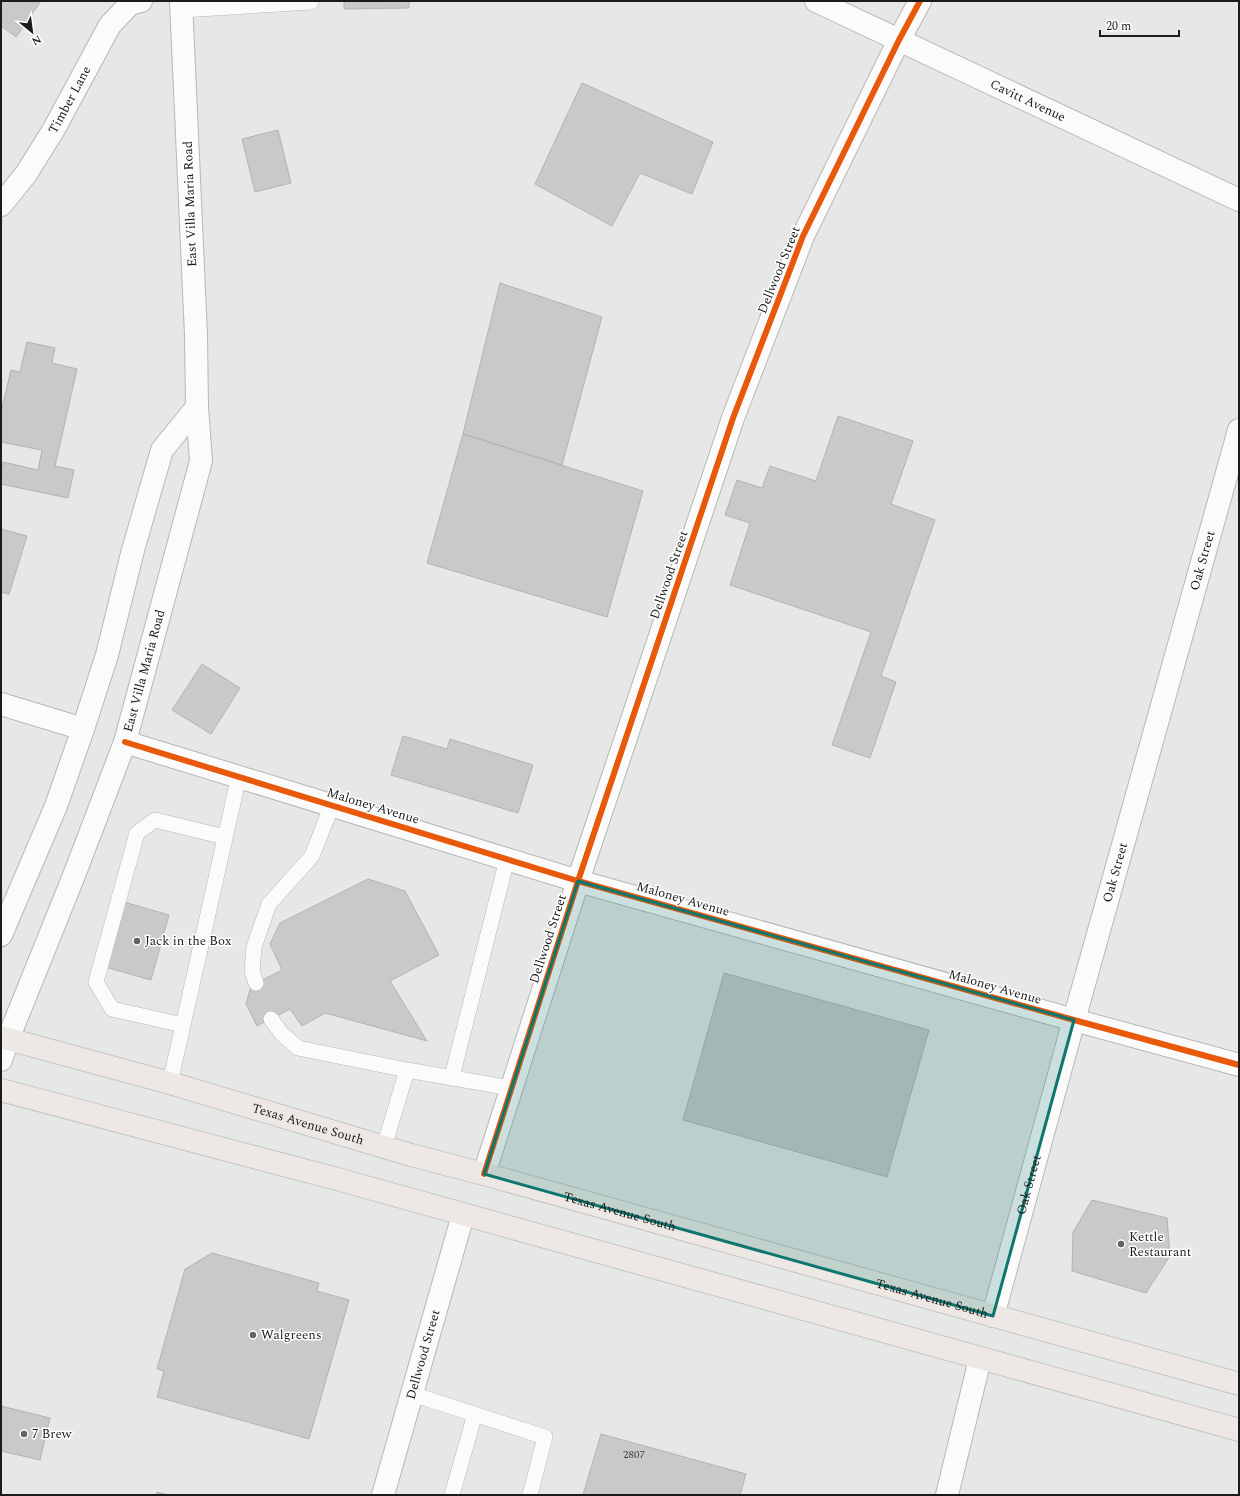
<svg xmlns="http://www.w3.org/2000/svg" width="1240" height="1496" viewBox="0 0 1240 1496" font-family="Spectral,serif">
  <style>
    .building { fill: #c9c9c9; stroke: #b3b3b3 }
    .lines { fill: none; stroke-linecap: round; stroke-linejoin: round }
    .lane-casing { stroke: #b7b7b8; stroke-width: 16 }
    .street-casing { stroke: #b7b7b8; stroke-width: 24 }
    .secondary-casing { stroke: #b7b7b8; stroke-width: 24 }
    .primary-casing { stroke: #c4c4c4; stroke-width: 24 }
    .lane { stroke: #fbfbfb; stroke-width: 15 }
    .street { stroke: #fbfbfb; stroke-width: 22 }
    .secondary { stroke: #fbfbfb; stroke-width: 22 }
    .primary { stroke: #eee8e4; stroke-width: 22 }
    .cycleway-casing { stroke: #fff; stroke-width: 8 }
    .cycleway { stroke: #e8590c; stroke-width: 6 }
    .marked { fill: #0f766e; fill-opacity: 0.2; stroke: #0f766e; stroke-width: 3; stroke-linejoin: round }
    .poi-dot { fill: #616262; stroke: #fff; stroke-width: 1.5 }
    .labels { text-anchor: middle; dominant-baseline: central; stroke-width: 3; stroke-linejoin: round; paint-order: stroke }
    .number-label { font-size: 11px; fill: #464646 }
    .street-label { font-size: 13px; fill: #1a1b1b; stroke: #fff }
    .poi-label { font-size: 13px; fill: #1a1b1b; stroke: #fff; text-anchor: start }
  </style>
  <rect width="100%" height="100%" fill="#e6e7e7"/>
  <path class="building" d="M1,1H41L16,37L1,26Z
    M344,1H409V8L344,9Z
    M582,83L713,142L692,194L640,173L612,226L535,184Z
    M278,130L291,183L255,192L242,139Z
    M500,283L602,317L562,465L463,434Z
    M27,342L55,348L52,363L77,369L55,466L74,470L68,498L1,484V472L3,462L38,470L42,450L1,442V412L11,370L20,372Z
    M838,416L913,441L891,504L935,520L881,676L896,682L870,758L832,745L871,632L730,585L750,523L725,515L737,480L762,488L770,466L816,481Z
    M463,434L643,491L607,617L427,563Z
    M1,529L27,536L9,594L1,592Z
    M202,664L240,688L211,734L172,710Z
    M403,736L447,749L450,739L533,765L518,813L391,775Z
    M368,879L405,891L439,955L390,981L427,1041L325,1013L302,1026L290,1009L257,1026L246,1004L251,986L282,970L270,944L280,923Z
    M124,902L169,915L151,980L105,967Z
    M724,973L929,1030L887,1177L683,1120Z
    M1092,1200L1167,1218L1170,1256L1146,1293L1072,1271L1073,1232Z
    M212,1253L319,1283L317,1291L349,1300L309,1439L157,1397L164,1371L157,1369L185,1269Z
    M1,1406L50,1418L40,1460L1,1451Z
    M601,1434L746,1474L740,1495H583Z
    M157,1492L168,1495H156Z"/>
  <g class="lines">
    <g class="lane-casing">
      <path id="lane" d="M182,10L311,2V1
        M256,983L252,971L254,947L269,904L312,856L332,805
        M271,1019L282,1034L298,1048L407,1070
        M183,1025L112,1009L96,982L137,833L155,820L225,837
        M452,1077L507,859
        M170,1083L239,776
        M384,1147L407,1070L511,1088
        M412,1394L545,1437L530,1495
        M452,1495L475,1414"/>
    </g>
    <g class="street-casing">
      <g id="street">
        <path id="s1" d="M1,205L26,174L54,129L110,25L130,4L141,1"/>
        <path d="M1,704L83,729"/>
        <path d="M125,742L578,881L1074,1020L1239,1065"/>
        <path d="M484,1174L578,881L733,418L803,236L899,40L920,1"/>
        <path id="s2" d="M993,1316L1074,1020L1239,430"/>
        <path id="s3" d="M383,1495L463,1215"/>
        <path d="M947,1495L980,1359"/>
      </g>
    </g>
    <g class="secondary-casing">
      <g id="secondary">
        <path id="s4" d="M816,1L1239,200"/>
        <path d="M1,935L56,806L83,729L107,655L133,550L162,450L197,407"/>
        <path id="s5" d="M1,1060L8,1039L73,878L125,742L201,461L197,407L196,335L181,1"/>
      </g>
    </g>
    <g class="primary-casing">
      <g id="primary">
        <path id="s6" d="M1,1037L170,1083L411,1155L484,1174L1239,1384"/>
        <path d="M1,1090L337,1179L1239,1430"/>
      </g>
    </g>
    <use href="#lane" class="lane"/>
    <use href="#street" class="street"/>
    <use href="#secondary" class="secondary"/>
    <use href="#primary" class="primary"/>
    <g class="cycleway-casing">
      <path id="cycleway" d="M125,742L578,881L1074,1020L1239,1065
        M484,1174L578,881L733,418L803,236L899,40L920,1"/>
    </g>
    <use href="#cycleway" class="cycleway"/>
  </g>
  <path class="marked" d="M578,881L1074,1020L993,1316L484,1174Z"/>
  <g class="poi-dot">
    <circle cx="137" cy="941" r="4"/>
    <circle cx="1121" cy="1244" r="4"/>
    <circle cx="253" cy="1335" r="4"/>
    <circle cx="24" cy="1434" r="4"/>
  </g>
  <g class="labels">
    <g class="number-label">
      <text x="634" y="1454">2807</text>
    </g>
    <g class="street-label">
      <text stroke="none"><textPath href="#s1" startOffset="126">Timber Lane</textPath></text>
      <text stroke="none"><textPath href="#s4" startOffset="234">Cavitt Avenue</textPath></text>
      <text transform="translate(190 204) rotate(-92)">East Villa Maria Road</text>
      <text transform="translate(779 270) rotate(-68)">Dellwood Street</text>
      <text stroke="none"><textPath href="#s2" startOffset="784">Oak Street</textPath></text>
      <text transform="translate(669 575) rotate(-71)">Dellwood Street</text>
      <text stroke="none"><textPath href="#s5" startOffset="415">East Villa Maria Road</textPath></text>
      <text transform="translate(373 806) rotate(17)">Maloney Avenue</text>
      <text stroke="none"><textPath href="#s2" startOffset="460">Oak Street</textPath></text>
      <text transform="translate(683 899) rotate(16)">Maloney Avenue</text>
      <text transform="translate(548 939) rotate(-72)">Dellwood Street</text>
      <text transform="translate(995 987) rotate(16)">Maloney Avenue</text>
      <text stroke="none"><textPath href="#s6" startOffset="319">Texas Avenue South</textPath></text>
      <text stroke="none"><textPath href="#s2" startOffset="136">Oak Street</textPath></text>
      <text stroke="none"><textPath href="#s6" startOffset="643">Texas Avenue South</textPath></text>
      <text stroke="none"><textPath href="#s6" startOffset="967">Texas Avenue South</textPath></text>
      <text stroke="none"><textPath href="#s3" startOffset="146">Dellwood Street</textPath></text>
    </g>
    <g class="poi-label">
      <text x="145" y="941">Jack in the Box</text>
      <text x="1129" y="1237">Kettle<tspan x="1129" dy="15">Restaurant</tspan></text>
      <text x="261" y="1335">Walgreens</text>
      <text x="32" y="1434">7 Brew</text>
    </g>
  </g>
  <rect width="1240" height="1496" fill="none" stroke="#1a1b1b" stroke-width="4"/>
  <g transform="translate(32 32) rotate(151)" stroke="#ffffff" stroke-width="3" paint-order="stroke">
  <path d="M0-3L7 15L0 10L-7 15Z" fill="#1a1b1b"/>
  <text y="-6" font-size="11" font-weight="bold" text-anchor="middle" fill="#1a1b1b">N</text>
  </g>
  <path d="M1100 30v6h79v-6" fill="none" stroke="#1a1b1b" stroke-width="2"/>
  <text x="1106" y="30" font-size="12" fill="#1a1b1b" stroke="#ffffff" stroke-width="3" paint-order="stroke">20 m</text>
</svg>
